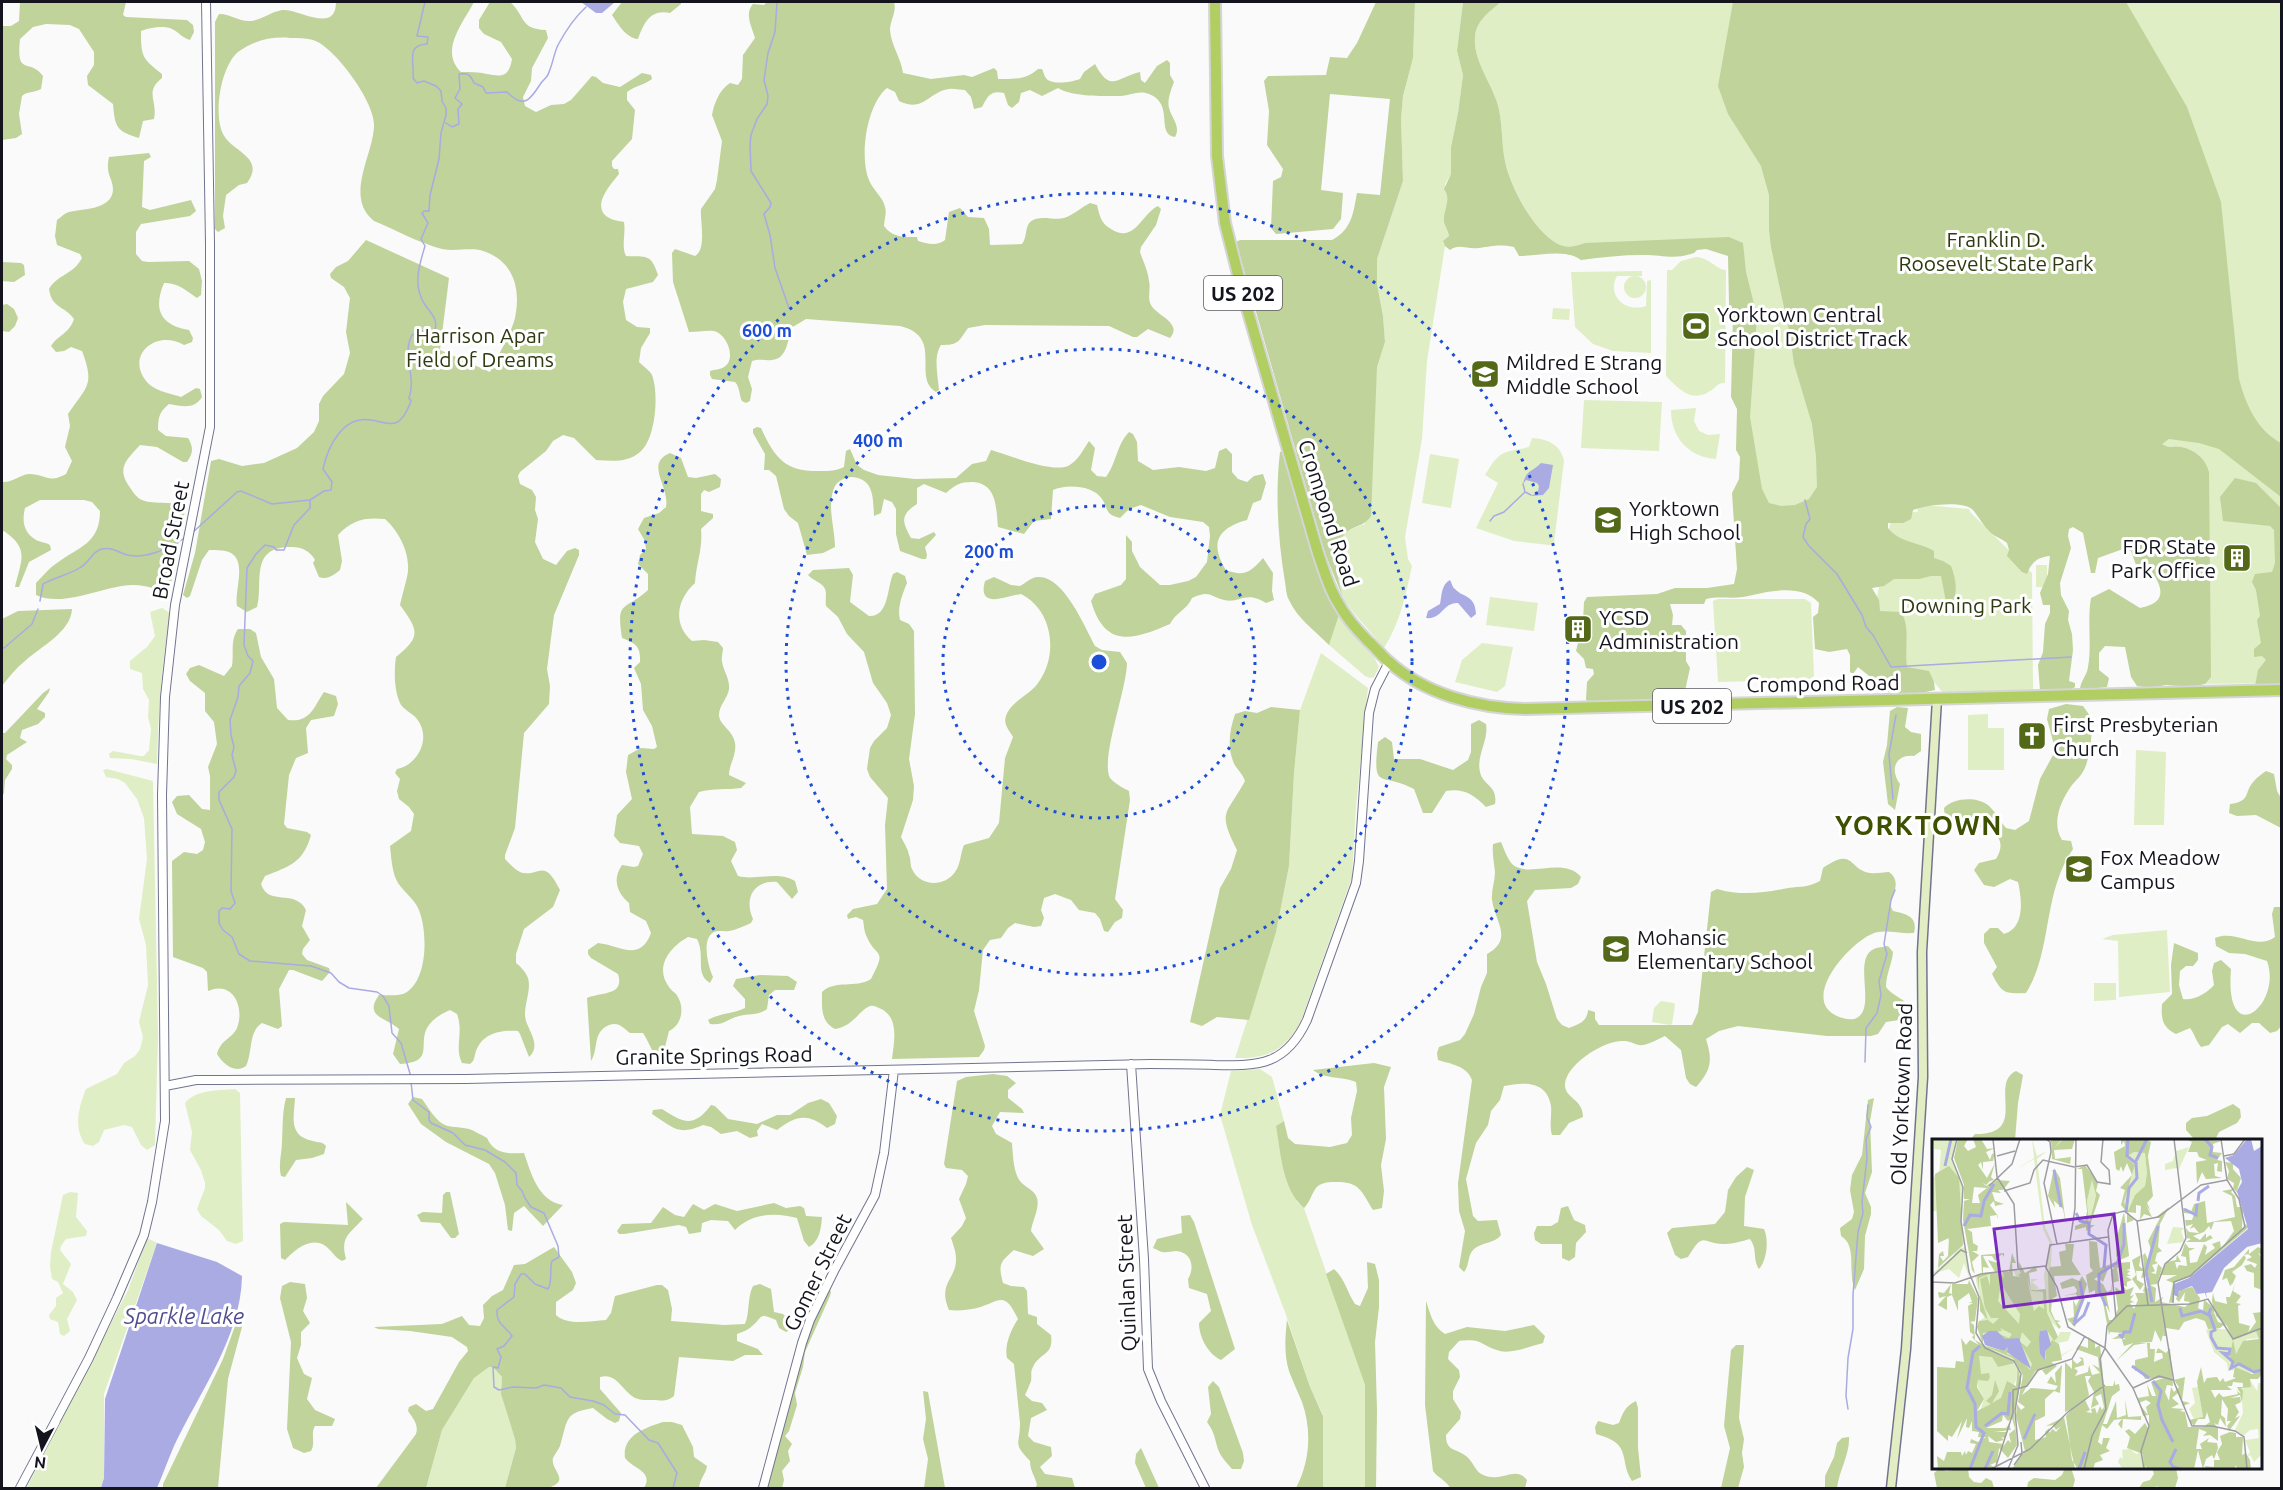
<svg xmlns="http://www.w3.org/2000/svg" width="2283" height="1490" viewBox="0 0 2283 1490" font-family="Ubuntu,sans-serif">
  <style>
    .green { fill: #dfeec5 }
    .forest { fill: #bfd39a }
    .water { fill: #a9abe2 }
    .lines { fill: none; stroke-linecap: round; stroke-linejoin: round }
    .stream { stroke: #a9abe2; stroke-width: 1.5 }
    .tertiary-casing { stroke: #72748e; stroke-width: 10 }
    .secondary-casing { stroke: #72748e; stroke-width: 11 }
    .trunk-casing { stroke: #d5d5d6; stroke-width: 14 }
    .tertiary { stroke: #fff; stroke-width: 8 }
    .secondary { stroke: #e2edc4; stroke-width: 8 }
    .trunk { stroke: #b0ce62; stroke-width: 10 }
    .ring { fill: none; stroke: #1d4ed8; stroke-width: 3; stroke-dasharray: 3 6 }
    .labels { text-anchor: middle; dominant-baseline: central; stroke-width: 6; stroke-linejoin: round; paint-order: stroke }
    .shield { fill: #fff; stroke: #5a5a61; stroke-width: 1.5 }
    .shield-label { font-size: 20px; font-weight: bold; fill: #13141d }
    .park-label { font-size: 21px; fill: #2e3a10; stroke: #fff }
    .poi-label { font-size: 21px; fill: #13141d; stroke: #fff; text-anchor: start }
    .street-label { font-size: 21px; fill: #13141d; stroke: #fff }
    .water-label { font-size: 22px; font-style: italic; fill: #4f4d91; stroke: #fff }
    .district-label { font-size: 27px; font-weight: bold; letter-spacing: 1.5px; fill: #3e5100; stroke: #fff }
    .inset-river { fill: none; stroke: #a9abe2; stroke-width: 3 }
    .inset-road { fill: none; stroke: #9e9ea2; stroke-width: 1.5 }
    .view { fill: #7b2cbf; fill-opacity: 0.15; stroke: #7b2cbf; stroke-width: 3 }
    .inset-edge { fill: none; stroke: #13141d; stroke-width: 3 }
    .centre { fill: #1d4ed8; stroke: #fff; stroke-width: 3 }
    .ring-label { font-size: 18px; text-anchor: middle; font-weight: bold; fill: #1d4ed8; stroke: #fff; stroke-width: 6; stroke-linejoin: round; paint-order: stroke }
  </style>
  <rect width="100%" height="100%" fill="#fafafa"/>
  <path class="green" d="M1415,2H1463L1457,51L1463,75L1458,113L1451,147V174L1445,184L1448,202L1444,222L1449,236L1443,242L1445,246L1427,361L1422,439L1405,537L1408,559L1412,566C1406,594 1400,623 1384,648C1374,635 1349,610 1343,597C1337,581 1332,552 1341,537C1346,529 1357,527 1365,524L1377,367L1385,342L1383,316L1377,284V259L1403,181L1401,119L1403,96L1413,58Z
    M1501,2H2281V683L2200,684L2198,509L2048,498L1924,505L1969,509L1970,512L2032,573L2033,690L1943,693L1927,673L1905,670L1874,614L1892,513L1918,512L1917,506L1745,516L1743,243H1585C1576,246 1568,249 1558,244C1534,232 1510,187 1505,161C1501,142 1503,121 1497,102C1490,81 1473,59 1475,37C1476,21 1489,12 1501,2Z
    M1696,257C1710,258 1717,270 1726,270L1725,383C1718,383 1718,385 1713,389C1692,405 1679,389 1666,376L1667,270H1672L1681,261Z
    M1642,271V276H1617C1606,296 1626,313 1646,306L1647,281L1651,280V353L1613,351L1593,344L1575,327L1571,272Z
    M1624 287a11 11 0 1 1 22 0a11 11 0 1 1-22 0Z
    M1553,308L1570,309L1569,320L1552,319Z
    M1584,400L1662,402L1659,451L1581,448Z
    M1696,408L1694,421L1699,431L1708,435L1720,434L1716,459C1689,457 1671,438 1671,410Z
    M1532,438C1548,439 1561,445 1564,461L1554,543L1549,545L1514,541L1476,528L1498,483L1485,475C1500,450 1501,453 1529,447Z
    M1430,454L1459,459L1451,508L1422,503Z
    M2036,565H2047V587H2036Z
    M1490,597L1538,603L1534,631L1486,625Z
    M1718,599H1805L1811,603L1814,676L1808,680L1718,682L1713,601Z
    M162,608L170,613C162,663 158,713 157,764L131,759L110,758L109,754L113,751L140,756H144L149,750L151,729L148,717L149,700L143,689L142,673L130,669V661L147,647L155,636L150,612Z
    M1339,615L1374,657L1379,667L1374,677L1370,678L1365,676L1329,645Z
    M1482,643L1513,647L1505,686L1497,692L1455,682L1462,660Z
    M1321,653L1368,688L1356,807L1352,877L1300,1024C1283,1051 1267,1059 1235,1058L1276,931L1289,866L1294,773L1300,710Z
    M1988,714V728H2004V770H1968V715Z
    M2136,750L2166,752L2164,825H2134Z
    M107,769L153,781L158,1036L155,1145L147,1150L141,1145L132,1127L124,1125L104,1130L99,1142L93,1146L85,1144C73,1128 79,1106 86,1089L117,1074L124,1063L135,1056L140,1049L143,1037L139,1022L148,985L146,945L139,919L147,859L144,818L137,799L125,783L118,779L106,777L103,770Z
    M2167,930L2170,992L2119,997L2118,941L2102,939L2113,935Z
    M2094,983H2116V1000L2094,1001Z
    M1661,1001L1674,1003L1675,1005L1672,1024L1670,1025L1652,1022L1654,1008Z
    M1260,1069L1272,1077L1284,1121L1276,1126L1297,1202L1304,1208L1365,1385V1488H1323V1415L1310,1387L1285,1312L1252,1225L1220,1115L1231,1071Z
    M235,1089L240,1093L243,1241L236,1244L227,1241L219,1230L201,1216L197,1209L205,1188V1183L201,1170L190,1150L192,1132L185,1103C196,1089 218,1091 235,1089Z
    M70,1192L78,1193L76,1217L87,1231L86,1236L66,1239L61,1246L60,1250L71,1264L63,1284L73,1292L77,1300L67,1319L70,1331L64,1336L60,1334L58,1322L50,1319L49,1315L56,1306V1298L63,1293L58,1282L52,1279L50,1266L51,1252L63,1195Z
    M147,1238L157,1243L104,1394V1478L101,1488H30L27,1487L128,1290Z
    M489,1367H493L502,1377L501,1394L515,1439L516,1448L505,1488H426L442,1430L474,1378Z"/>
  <path class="forest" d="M20,2H126L123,15L126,17L187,20L193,25L194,32L190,40C182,38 179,32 172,29C164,25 149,28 141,31C141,57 142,58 162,74V78C144,92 158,101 154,119L143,121L139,138C116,131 115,127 113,104L88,85L87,76L94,65V52L79,29L70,25L46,24L33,27L20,39C16,78 29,57 43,76L41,89C34,93 27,91 22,96L19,114L22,134L16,138L2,140V26H11L19,21Z
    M336,2H474C463,23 439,51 461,72C469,72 479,72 487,74C502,77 509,77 512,59L501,42L484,34L479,28V20L490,2H510C526,16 519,29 546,30L548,38L532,68L531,81L523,97L525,106L536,112L551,105L564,104L571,100L592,76L596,77L603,83L620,87L642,73L651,75L652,79C644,85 635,86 627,92V100L635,110L632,139L612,161V166L614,169H618L619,174C612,183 592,204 606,216C611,220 619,221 624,222C626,234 621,246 626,256C646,257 651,253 658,275L653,282L626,289L623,302L626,320L637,327L650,328V333L641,348L639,362C643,366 650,371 652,375C659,393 656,439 640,452C627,463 612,461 596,460L574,438L563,435L553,441L546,451L520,472L518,476L520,484L532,490L536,497L535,510L538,519L535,542L543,559L556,565L567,551L575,548L579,550V555L554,615L547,669L550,686L549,704L524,733L515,828L505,855V859C509,863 514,869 520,872C538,879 543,855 560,890L553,907L524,929L516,954V963C521,967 525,971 528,978C532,991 522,1008 526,1021C530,1033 541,1046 529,1057L520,1034L518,1031C500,1030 483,1033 476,1051C474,1057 475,1060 470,1064L462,1063C454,1047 464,1033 457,1014L450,1010C441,1014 432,1019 427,1028C418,1045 435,1062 400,1064L393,1054L399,1029C387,1018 363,1017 379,995C386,995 397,996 403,994C429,983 428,929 418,908C413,897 400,889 396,879C392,870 391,856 390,846L411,831L414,814L409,807L399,799L397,791L400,779L395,773L397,769C418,765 432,738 417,719C413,713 403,710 400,703C394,690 394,671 396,657C422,636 418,630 400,605C402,595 405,586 407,577C412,557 400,532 385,519C364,517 352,520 338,535L342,561L340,570C334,575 327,580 319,577L313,563L315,560C310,551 302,547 292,547C248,546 264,584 257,607L247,612L237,606C234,591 248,560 229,552C223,550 215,550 209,550L202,560L190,596L187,598L183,595L195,553L211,461L219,459L242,466L264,463L297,448L314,432L319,421V404L323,396L344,374L350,353L346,332L350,298L344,287L331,278L330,274L336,267L348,261L366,240L449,278L440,350L490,372C497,357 511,334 515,318C521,289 514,261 483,251C470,247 456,252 442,249C419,243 396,230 374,221C344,197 373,156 374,126C376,103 334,46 313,40C306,38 297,38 290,38C272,36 252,41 238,52C221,66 213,114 223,134C232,152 266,157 247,183L239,185L226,195L223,216L225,228L218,232L215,229V22L219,14C231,14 239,22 251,21C261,20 271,12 282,10C298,8 336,35 336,2Z
    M622,2H681V4L670,13C650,9 644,23 638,39C626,38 618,24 612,15Z
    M767,2H894C897,12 890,20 890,30C891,45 901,58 903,73L931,79L964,75L972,77L994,68L997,71L998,79C1015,79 1025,80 1038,69H1042C1044,73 1045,80 1050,81C1058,84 1072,82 1080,79L1084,72L1095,64C1111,94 1117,77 1140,72L1141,80L1145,83L1157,66L1167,60L1170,63V75L1174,82C1171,90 1167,100 1169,108C1172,119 1181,126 1175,137C1155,134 1175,104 1149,94C1139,90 1131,95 1121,96C1104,96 1072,97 1058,88L1042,96L1030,90L1021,93L1019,102L1012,108L1008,105L1004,93C991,90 988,95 982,107L974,109L971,97L965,90C960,90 954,88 949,89C928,92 924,113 899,101L895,92L887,88C867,104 859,156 869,180C872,189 883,197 885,207C887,212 884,221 884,226C893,238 903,237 917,237L918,241C927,244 938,246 945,240L949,212L960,208L968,217L984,218L989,229L990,245L1022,244C1027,238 1025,227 1030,222C1040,214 1054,221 1064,218C1073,215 1082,207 1090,203L1097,205C1100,217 1101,223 1111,229C1135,244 1141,214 1158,206L1161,209L1156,225L1141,247L1140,252C1143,261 1148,271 1149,281C1151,288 1147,298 1151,305C1157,316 1183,323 1170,338L1148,329L1137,337H1133L1109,326L985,325L968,328C958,342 959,345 941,345C933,357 938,376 939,390L936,392C911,377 945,337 900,326L806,319L791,328C788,340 787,359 772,360C764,361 760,358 752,361L748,377L752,389L750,401L746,403L742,401C739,395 740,387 735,382L712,379L710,375V371C715,369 720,370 724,367C737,359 727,334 714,331C706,330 697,332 689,332L673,282L672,253L675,249L695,256C707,249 700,222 701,209L715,189L717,180L722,141L712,115C714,104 719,90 730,83L738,85L742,79L743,55L755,38C752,27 744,14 753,4L764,5Z
    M1376,2H1415L1413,58L1403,96L1401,119L1403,181L1377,259V284L1383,316L1385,342L1377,367L1371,516C1363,527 1358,524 1348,531C1328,546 1338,578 1343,598L1325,553L1236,242L1240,240H1332C1352,229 1353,214 1357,193L1380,195L1390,99L1330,94L1321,190L1343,193L1341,219L1333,229L1276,234L1271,228L1273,181L1281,177L1283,169L1267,145L1269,111L1264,81L1268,76L1326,75L1330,57L1347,58L1357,43Z
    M1463,2H1501C1489,12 1476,21 1475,37C1473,59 1490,81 1497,102C1503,121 1501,142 1505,161C1510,187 1534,232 1558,244C1568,249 1576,246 1585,243L1729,237L1743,243L1746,272L1757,316L1750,417L1762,489L1769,503L1781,506L1795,505L1809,499L1817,487L1816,456L1812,424L1794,364L1790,335L1771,247L1769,230V195L1761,166L1728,114L1718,86L1733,2H2126L2187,107L2221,202L2239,379C2246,405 2257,430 2281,443V497L2219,449L2199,443L2169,439L2162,444C2169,449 2174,446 2181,447C2195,450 2205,458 2209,472L2211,677L2205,684L2191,687L2166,685L2150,688L2137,686L2131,677L2125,647L2105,646L2099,653V670L2109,678L2107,687L2080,690C2080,681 2087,676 2088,667C2092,645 2087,621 2091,598L2109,589L2140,608C2168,603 2163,587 2150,569L2136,565L2131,551L2123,549L2098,558L2095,573H2091L2083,533L2073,527L2069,529L2068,536L2071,548L2060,583L2061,595L2069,611L2068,620L2072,634L2073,650L2069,681L2075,683V687L2072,689L2040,690L2038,665L2043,652L2045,624L2050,613V605H2043L2040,593L2048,574L2050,556C2037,557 2031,563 2027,574L2022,572L2007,556L2009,550L2007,543C2002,539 1996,537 1991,533C1984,527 1979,517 1973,510C1963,500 1925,505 1913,510L1911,519L1903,523H1888V528C1900,543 1919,542 1934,551V558L1943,561L1951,566C1956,579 1959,595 1950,606L1947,607L1941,576H1931L1919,579H1894L1884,586L1872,588L1879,600L1880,611L1901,612C1911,628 1904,648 1907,667L1929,671L1934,682L1935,690C1917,695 1898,694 1880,691L1882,681L1874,680L1858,667L1853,674L1850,672V655L1847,649L1829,652L1815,649L1813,617L1818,613L1819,603C1801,582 1767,592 1743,597C1731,599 1718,596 1706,599L1704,604H1670L1673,615L1672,625H1681L1686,631V661L1690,668L1685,691L1676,700L1590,703L1586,700L1587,682L1594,674L1593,669L1586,668L1584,659L1576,651L1578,643L1582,642L1584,602L1587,597L1657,594L1675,588H1707L1734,584L1737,569L1732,493L1739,479L1740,457L1736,450L1737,409L1731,397L1733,314L1730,312L1729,305L1728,256L1706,249L1697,250L1694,253C1674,260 1664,255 1643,255C1622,255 1602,257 1581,260C1565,248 1539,256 1519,256L1514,247C1499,244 1493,246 1479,248C1468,250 1459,243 1450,250L1445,246L1443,241L1449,236C1448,231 1445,226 1444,222C1443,210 1452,200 1444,189L1451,174V147L1458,113L1463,75L1457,51Z
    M149,153L151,157L144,161L142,207L150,210L191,200L196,211L190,216L141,224L136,232V254L142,261L148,262L189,261L199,269L202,281L201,295L197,298C187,291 177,282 164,283C153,309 160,325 189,330L193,338L192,342L184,345C155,328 122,358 150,385C157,391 172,394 181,397L196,388L200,389L202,397C194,410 182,406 169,404C159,412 158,418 158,430L166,436L188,438C194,448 193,453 187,462H183L157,447L140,445C125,461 116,469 131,489C135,495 138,499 145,501C159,505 173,499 185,510L169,593C158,590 144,584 132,585C103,586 64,608 36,595V583C43,576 49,568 57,563C78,547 100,544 100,511L92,502L84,500H40L25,508C22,521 23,532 36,540C40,542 45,542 50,545L51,550L29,562L19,587H15C21,560 30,549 4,531L2,532V482C12,483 19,475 29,474C46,474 48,484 66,474L72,461L65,447L70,426L68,414C87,386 95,385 82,351L71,347L64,351L56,352L51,346C59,334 69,334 74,319C64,305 52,309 49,289C58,274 73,275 82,258L80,254L57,245L55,236L57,220C61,217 65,213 69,212C81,209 112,210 113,190C113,177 105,176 109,157Z
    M2,262L21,263L24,265L25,275L14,282L2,281Z
    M7,304L14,309L18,318L15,326L9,332L2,331V305Z
    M757,427L761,428C775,458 785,472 821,471C830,471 836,471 844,467L846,451L850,449L857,465L864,470L878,475L915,479L956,478L972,464L986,461L991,450C1009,455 1051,473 1068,466C1078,461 1083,450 1089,441L1095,448L1091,470L1097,476L1106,477C1117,462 1116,446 1129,432L1133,434L1137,442L1138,461L1153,470L1179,467L1206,471L1215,468L1219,451L1226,448L1232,454V472L1238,479L1247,482L1254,476L1263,474L1266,483L1261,500L1253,503L1247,520C1218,528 1209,543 1226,570C1244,577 1251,572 1263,558L1273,573L1272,591L1274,600L1266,603C1245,590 1240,604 1224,600C1209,596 1210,590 1192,598C1187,610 1176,612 1170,624C1133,640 1105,649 1091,601L1095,594L1121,585L1126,579V535L1132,542V551L1140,567L1160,585H1170L1188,581L1196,577L1207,562L1210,536L1209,527L1203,522L1170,517L1141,505L1129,509L1120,518C1104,514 1109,509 1102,499C1093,485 1066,484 1053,490L1051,519L1034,521L1024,534L998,527C996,507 997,483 972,482C960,482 955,485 946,493L924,484L917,488V504C900,515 902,522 911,538L919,539L934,532L936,535L925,547L927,555L926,559H922L900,551L896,534V509L892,502L884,499L881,513L874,516C873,497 874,478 851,477C845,477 838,481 835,486C826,504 835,528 835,547L823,553L807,555L798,523L789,516L784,509L776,476L769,470H764L765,454L753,433V429Z
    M1283,451L1323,583L1339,615L1329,645C1315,631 1297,618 1289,600C1286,595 1286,587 1285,582C1278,540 1275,494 1280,452Z
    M670,453L681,458L688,477L696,478L715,474L721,479L720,487L709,492L704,490L701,494V511L713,514V518L701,529C703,549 696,564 695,583C677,599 672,624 692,641L704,640L718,642L723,648C723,652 721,658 722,661C723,671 730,678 729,689C728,698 719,705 719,715C719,725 733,730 735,743C737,755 729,764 729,775L746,783L741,788C727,790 713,788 699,792L690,807L692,834L723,836L735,842L737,850L731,861L738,876C757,881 777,870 795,881L798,892L792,899L777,882C753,880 744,899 753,919L751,923C744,926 736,930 729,931C724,932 718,930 714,932C701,938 708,967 713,977L710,983C694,973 706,957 697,939L688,937C670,947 654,967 669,987C671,990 674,992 676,994C685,1006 683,1024 669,1031L665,1047L660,1054H655C650,1048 648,1040 643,1033H630C622,1027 619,1022 609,1025C592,1032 599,1049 591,1061L587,998C601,992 625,996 618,974L591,958L588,954V950L598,943C619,945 640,963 651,933L646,921L630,912L629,903C617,893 612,879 622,865L634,867L638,866L643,854L639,846L620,843L614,836L617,815L632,799L626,772L628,755L641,748L654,749L657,747L652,726L643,710L641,684L634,668L640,662C641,646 635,643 622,638C616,599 624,612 648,590V574L638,564L640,555L646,549L645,541L638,529L644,518L659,513L666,507C670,486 644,464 670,453Z
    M2235,478L2256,483L2281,508V686H2255L2258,670L2266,660L2262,656L2254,657V649L2261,643L2257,620L2260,616L2256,590L2252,582L2255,574L2272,572L2275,563L2274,530L2270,526L2223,521L2220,497Z
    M849,568L853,575L850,602L869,616C889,617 887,588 893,574L897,572L905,576L907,583C902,595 897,608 900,620L909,624L914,631L915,714L909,759L914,786L913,800L901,837C904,843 908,849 909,855C911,859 910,865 912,869C920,887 945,887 955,872C961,864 960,854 964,845L989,838L999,823L1005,758L1013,737C1009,730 1003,724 1006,716C1011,701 1029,696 1038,683C1059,655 1053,610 1021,594C1006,596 977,610 985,581L994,577L1011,585L1020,586C1026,583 1030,578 1037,577C1063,574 1085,627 1095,646L1102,650L1120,652L1127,663C1127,688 1100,760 1110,778C1114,783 1123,788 1129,791L1130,800L1115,899L1123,910L1122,918L1115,922L1108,932L1104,931L1100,919L1095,913L1079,910L1071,900L1055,894L1044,898L1041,910L1044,918L1041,926L1034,927L1015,923L1008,928L1001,938L990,940L983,950L979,990L974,1011L985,1046L984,1050L979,1057L892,1059C894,1042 900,1016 879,1008C876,1007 874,1005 870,1006C859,1010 854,1026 835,1029C820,1021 822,1007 822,992C836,979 855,989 871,979C888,946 876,960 866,935C864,931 864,924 863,920L856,917L848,919L847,915L853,909L877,904L887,889L885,825L888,798L870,777L867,769L870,748L874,741L887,728L891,715L887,703L873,683L864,652L847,634L838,617L826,606C825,601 827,593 825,589C823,583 812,580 808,575L813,570Z
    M72,609C71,632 40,647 25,661C16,668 9,677 2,686V619L18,611Z
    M238,629H250L256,633L261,657L274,679L277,708L288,720C311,723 314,706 324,692L336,696L338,704L334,716L311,720L306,728L308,753L296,758L289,775L284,824L287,828L307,832L311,835C303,863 290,866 265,876L261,884C268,907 295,888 306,910L302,926L310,940L303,949L302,954L307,960L329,968L330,972L322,981L293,970H289L279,989L282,1026L278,1029L262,1023C248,1032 253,1051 246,1066C235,1074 223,1064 217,1054C221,1039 233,1038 237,1028C245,1007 233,980 208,991L207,972L203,968L173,957L172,861L184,852L197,854L203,850L205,842L201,829L177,814L172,802L177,796L189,795L202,809L210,810V776L208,767L217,744L214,722L205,711V693L190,681L186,674L190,668L199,665L224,676L232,666C234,653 230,640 238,629Z
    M50,688L49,692L37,709L45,713V717L38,724L22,730L20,738L27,742L7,755L6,759L12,765V769L5,780L4,793L2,797V733H5L43,693Z
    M2066,704L2083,706L2093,720C2091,737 2091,755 2084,770C2081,776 2076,780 2072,785C2061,800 2051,823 2062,840L2071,841L2073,849C2042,894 2053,950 2026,993C2004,994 2002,993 1992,974L1997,967L1984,943V934L1990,928H1998L2004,934C2025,928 2022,900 2018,882L2010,879L1994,887L1984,885L1974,870L1979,863L1996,859C2017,823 1960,827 1945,817L1944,808C1953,798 1976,796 1988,805C1995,811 2000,821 2006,828L2015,830L2029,821L2040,779L2053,755L2054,745L2047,719L2049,709Z
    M1271,707L1300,710L1294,773L1289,866L1276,932L1249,1020L1217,1017L1202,1026L1190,1022L1220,888L1231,869L1237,850C1217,810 1226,816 1245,781C1242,772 1235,768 1233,761C1227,745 1230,729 1235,714L1245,711L1257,713Z
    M1897,707L1908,708L1905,727L1911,732L1921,734V751L1914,756C1896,754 1889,769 1900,784L1895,810L1888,804L1883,762L1887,745L1890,711Z
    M1479,720L1486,724C1489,740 1476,756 1480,772C1483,786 1498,785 1495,804L1486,807C1474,795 1464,788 1446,791L1432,813H1423L1414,789C1381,771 1372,793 1378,742L1385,737L1392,742L1394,759H1420L1453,770L1468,760L1471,752V724Z
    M2266,771L2274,774L2277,791L2281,798V828L2256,815L2237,816L2229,813L2230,804C2252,801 2243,793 2254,781C2257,777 2262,774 2266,771Z
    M1501,842C1504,849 1507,858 1512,864C1528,879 1563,856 1581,877L1578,884L1571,888L1535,890L1527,901L1537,962L1546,984L1557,1019L1562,1025L1569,1028C1579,1024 1587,1022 1588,1010L1595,1012V1019L1599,1025H1692L1698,1012L1711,892L1717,889C1742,896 1764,893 1788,888C1802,886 1806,888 1820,881L1823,868C1855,846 1848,870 1870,873C1876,874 1883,872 1889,872C1901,881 1894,892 1890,905L1893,911C1907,914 1918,917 1914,933C1902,934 1888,930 1878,932C1856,935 1797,998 1837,1016C1841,1018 1850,1020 1854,1019C1879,1012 1851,959 1874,949C1878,947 1884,947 1888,946L1893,952C1892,964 1886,974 1886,987C1894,999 1917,1000 1906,1019L1886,1022L1878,1034L1871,1036H1827L1738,1026L1719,1031L1706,1039C1713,1061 1711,1070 1696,1087L1690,1084L1686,1078L1681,1050L1665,1036C1658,1039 1650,1044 1643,1045C1636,1046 1631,1041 1625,1041C1605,1039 1564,1065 1565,1086C1566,1099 1583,1099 1583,1117L1569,1123L1560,1135H1552C1549,1125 1552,1116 1551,1106C1547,1080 1523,1082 1504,1086L1500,1100L1491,1111L1488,1125L1476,1143L1466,1179L1473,1216L1478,1221L1497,1220L1501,1235C1494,1244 1482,1242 1474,1249C1467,1255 1470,1265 1464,1272L1459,1267L1465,1231L1459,1211L1458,1183L1472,1080C1467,1066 1451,1064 1438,1060L1437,1053L1439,1047L1460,1040L1465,1034L1474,1014L1481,987L1487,973V954C1514,939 1495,922 1492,900C1491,891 1495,881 1495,872C1494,862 1492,854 1493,844Z
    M2274,907H2281L2282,1025L2277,1031L2270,1033L2259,1023H2252L2240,1033L2228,1024L2222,1027L2209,1045L2201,1047C2196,1041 2195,1035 2190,1028L2176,1034C2162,1027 2161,1019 2162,1004L2172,994L2171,965L2174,943L2198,953V960L2193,966H2186L2180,971L2179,985L2183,999C2194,1001 2207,993 2214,985L2212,971L2214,963L2221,960L2231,969C2224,1052 2283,1005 2267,961L2245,954L2229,953L2216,946L2215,938C2237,929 2256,951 2275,937L2272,914Z
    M760,975L788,976L797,982L794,990H775L769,995L767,1009C758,1016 750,1013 739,1016C727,1019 723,1026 710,1024L708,1020C719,1013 733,1014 745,1008V999L733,986L736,979Z
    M1374,1063L1391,1067L1384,1087L1386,1139L1381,1165L1384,1191L1382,1208L1373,1210C1361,1190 1359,1181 1334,1182C1327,1182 1320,1183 1316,1188C1311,1195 1310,1202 1304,1208C1282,1189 1281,1153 1276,1126L1284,1121L1288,1138L1295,1144L1330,1147L1347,1143L1352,1135L1351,1118L1357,1091L1356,1082C1342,1076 1326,1080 1313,1070Z
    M2016,1071L2023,1075L2018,1103L2015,1140H1970L1975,1134C2030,1135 1988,1084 2016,1071Z
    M993,1074L1007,1076L1016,1083L1008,1090V1098L1022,1109L1024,1113L1000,1112L992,1126L996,1134L1012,1143C1013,1154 1013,1172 1020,1181C1025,1188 1034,1189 1037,1198C1040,1208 1032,1221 1031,1231L1044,1249L1033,1256L1014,1250C1000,1262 998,1264 1003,1283L1011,1286L1024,1287L1027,1291L1028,1314L1037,1317V1324L1051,1335C1054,1356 1040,1352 1033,1367C1030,1372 1032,1376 1031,1381C1029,1386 1027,1391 1025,1395L1032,1401L1042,1403L1047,1410L1031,1418L1028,1436L1034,1442L1051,1447L1052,1456L1040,1467L1045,1474L1072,1478L1075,1488H1035L1037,1485C1035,1476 1030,1471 1030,1461C1012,1442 1020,1446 1020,1423L1014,1364L1007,1358C1004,1345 1011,1330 1018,1319C1004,1290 1001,1301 977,1308C968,1310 958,1311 949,1310C937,1283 957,1279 956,1258C956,1252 953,1244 951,1238L962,1226L966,1218L959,1199L966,1184L968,1176L962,1170L946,1168L944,1164L957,1081L966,1077Z
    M413,1097L422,1099C428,1107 432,1115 440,1122C449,1129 459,1126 469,1129C475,1131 481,1135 487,1138C494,1154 508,1154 524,1153C531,1173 538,1201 563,1205L543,1226L524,1206L514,1213L512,1231L508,1230L505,1205L495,1173L489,1164L446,1142L421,1124L408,1104Z
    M286,1098H295C294,1118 288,1136 313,1141C319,1143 322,1141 326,1146L324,1154L312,1158L296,1160L285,1177L281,1176C278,1164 282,1153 282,1142C283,1126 282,1113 286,1098Z
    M1874,1098L1870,1121L1872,1172L1865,1193L1871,1207V1214L1865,1236L1864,1269L1855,1290C1847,1273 1858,1246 1841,1236L1840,1228L1852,1219L1854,1212L1850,1190L1852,1175L1862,1155L1868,1100Z
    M821,1099L829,1103L837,1116L835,1124L827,1128C808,1113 796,1115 777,1130L762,1124L757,1131L758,1136L750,1138L737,1131L721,1134L711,1127L703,1125C678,1136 674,1128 652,1114L653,1110L662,1109C683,1123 694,1128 711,1105L715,1106L728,1119L757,1124L777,1115H790L808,1103Z
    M2233,1104L2240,1109L2241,1117L2237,1123L2219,1132L2215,1140H2195L2186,1130V1123L2192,1118L2207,1116Z
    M1747,1167L1754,1170L1745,1197L1744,1226L1764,1229C1769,1240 1767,1260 1759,1269C1752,1258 1758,1250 1750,1239C1742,1241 1733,1244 1725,1244C1702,1245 1705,1229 1688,1257L1681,1259L1675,1255L1667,1233L1672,1228L1715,1224L1725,1212L1728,1190L1736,1177Z
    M446,1192H450L459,1234L455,1238H451L440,1223L421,1222L417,1215L423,1212L442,1213L443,1195Z
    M346,1202L363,1219C349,1234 340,1237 346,1259L342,1261C334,1257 331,1249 324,1245C309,1237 295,1250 285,1260L281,1258L280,1224L284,1222L348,1225Z
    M774,1203L786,1208L800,1206L804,1208L806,1216L822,1217C821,1228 820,1241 809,1247L804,1241L797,1218C776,1212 751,1213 735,1230L728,1221L711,1220L702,1223L701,1232L689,1234L686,1227L679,1225L624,1234H619L617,1231L622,1224L651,1223L663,1207L675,1215L684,1217L693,1204L704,1210L715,1204L737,1211Z
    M1568,1206L1574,1220L1585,1225L1586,1232L1576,1243L1575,1257L1569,1261L1562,1258V1244H1541L1535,1240L1534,1233L1537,1226H1551L1558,1222L1561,1208Z
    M1190,1215L1194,1222L1235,1349L1221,1360C1208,1354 1199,1337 1199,1323L1211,1311L1207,1294L1189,1288L1188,1279C1195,1268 1192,1252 1176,1251C1172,1251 1166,1253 1162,1252C1161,1252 1154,1248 1153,1248L1157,1239L1182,1233L1181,1216Z
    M554,1247L572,1272L576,1283L573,1290L556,1302V1315C568,1326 590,1321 606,1320L611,1313L615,1296L657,1285H662L668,1290L672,1309L671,1321L724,1325L745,1324C750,1312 747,1298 753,1286L760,1284L771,1289L774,1312L783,1314L791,1322L790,1330L786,1332L779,1328L776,1320C757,1312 764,1317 751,1327C748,1330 742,1332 737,1334V1341L758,1349L763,1355H745L733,1361L679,1357L674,1396C667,1401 664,1401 656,1400C648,1400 638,1401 632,1396C620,1387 616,1373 600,1377V1389L621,1413L619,1421L615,1423L607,1419L593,1408C564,1413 568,1419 560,1446C558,1450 555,1454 553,1458C550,1471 572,1480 548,1488H505L516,1448L515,1439L501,1394L502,1377L493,1367H489L474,1378L442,1430L426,1488H376L416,1434C419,1425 413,1418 408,1411L409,1407L416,1404L426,1411L433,1409L459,1362L468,1351L467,1347L452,1337L410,1331L378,1329L374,1327L442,1324L462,1316L469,1325L480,1326L484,1318L483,1305L492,1296L503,1290L514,1265L525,1264Z
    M1367,1262L1375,1264L1379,1280V1307L1375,1342L1377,1410L1376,1488H1365V1385L1326,1274L1334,1269C1345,1279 1347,1292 1355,1304L1360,1306L1368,1288Z
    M290,1282L305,1284L307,1298L303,1311L310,1323L301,1332V1345L297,1358L304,1374L312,1378L307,1399L315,1410L335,1419L332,1426H315C310,1434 316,1443 311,1451L304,1453L293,1448L287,1429L291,1342L280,1298L282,1286Z
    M829,1288L831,1292L830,1296L805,1352L803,1367L795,1393L797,1405L789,1431L785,1436L792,1444L788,1451L790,1461L782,1471L784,1480L782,1488H767L804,1342Z
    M1426,1301C1430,1313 1433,1327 1445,1334L1467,1327L1505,1331L1534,1325L1545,1336L1543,1343C1531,1346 1512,1354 1500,1351C1480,1346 1484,1338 1459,1341L1449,1352L1448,1359L1459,1370L1460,1377L1453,1391V1399L1461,1412L1460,1419L1446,1435C1446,1450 1453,1448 1463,1454C1476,1461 1473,1476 1492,1477C1506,1479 1516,1467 1527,1480L1525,1488H1450C1447,1481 1438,1478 1433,1471L1425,1405Z
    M239,1315L243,1318L242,1327L228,1379L218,1488H163V1484L223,1359Z
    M1287,1320L1310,1387L1323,1416V1488H1296C1310,1462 1312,1430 1302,1402C1298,1392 1293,1382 1289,1371C1284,1355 1285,1337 1287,1320Z
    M1736,1345H1744L1739,1418L1744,1439L1742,1453L1744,1467L1738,1488H1721L1730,1448L1724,1426L1731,1350Z
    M1213,1381L1219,1387L1243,1453L1244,1461L1241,1469H1232C1226,1462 1219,1455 1217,1446C1214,1435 1214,1432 1207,1422L1211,1414L1208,1387Z
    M923,1391L928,1392L945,1488H924L928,1459L923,1439L926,1419Z
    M1636,1401L1638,1408V1448L1641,1477L1632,1481C1618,1460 1634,1444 1596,1434L1595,1427L1598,1421L1613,1425L1619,1423C1623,1413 1625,1406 1636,1401Z
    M663,1422H672L682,1425L693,1447L694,1457L707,1466C706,1474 700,1478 699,1488H644C654,1471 633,1469 625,1458C622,1435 645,1428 663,1422Z
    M1849,1437C1850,1454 1839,1471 1837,1488H1825V1476L1834,1457L1837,1443L1842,1438Z
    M1141,1448L1159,1488H1146L1135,1463L1136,1454Z
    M1940,1468L1946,1471L1953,1470L1954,1468H1968L1969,1477L1974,1482L1981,1483L1986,1478L1992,1481L1994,1488H1937L1934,1473Z
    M2065,1468H2071L2075,1480L2073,1487L2027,1488L2028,1482L2034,1478L2055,1480L2062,1475Z
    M2152,1468H2176L2178,1478L2175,1488H2159L2157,1486L2155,1488H2139L2143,1482L2150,1480L2154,1474Z"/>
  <path class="water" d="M581,2H615L602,13H596Z
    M1541,463L1553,465L1549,488L1543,495L1531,496L1538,492L1539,486L1537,483L1526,480L1523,484C1526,470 1532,472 1541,463Z
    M1450,580C1452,583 1452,587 1455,589C1463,598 1475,594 1476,614L1471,618L1458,603C1443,602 1442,620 1426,618L1428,611L1440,604C1442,595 1441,585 1450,580Z
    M157,1243L217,1262L242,1276C241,1337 199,1393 174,1446C168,1460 163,1474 157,1488H101L104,1478L105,1399Z"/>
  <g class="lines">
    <path class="stream" d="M777,2L775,32L768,53L764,80L768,96L767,104L757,119L751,135L750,145L751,171L771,203L770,207L764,214L770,235L775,268L789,308
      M446,123L452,127L459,124L458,109L462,104L455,98L460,89L459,74C468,73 470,74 474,83L483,87L486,93L507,92C524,110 531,99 541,83C544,79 548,77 549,72C553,63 554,53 558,45C565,32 575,17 586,7
      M1523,484L1525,492L1531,495
      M310,500V508L294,525L284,550H276L274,547L265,545L256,554L247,568L244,645L248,656L253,661L250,673L239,686L238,697L230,720L231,735L234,747L232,755L236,771L234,777L219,792V800L232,829L231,891L235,903L230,909L222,908L219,911V923L223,930L232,937L239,954L250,961L311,966L331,973L339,982L349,988L377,992L383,996L389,1006L392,1033L401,1043L411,1077
      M1805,500L1810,519L1806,524L1803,537L1809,546L1837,574L1862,615L1866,627L1873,635L1891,667L2071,657
      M1490,521L1494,516L1504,512L1525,492
      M192,533L237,492L241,491L272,504L310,500L324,491L331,490L332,482L323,469C328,446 343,415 371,420C379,421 387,425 395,423C403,421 408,409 411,401L409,398C417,376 401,356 412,335L422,331L435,330C439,315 425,310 421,297C414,280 420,263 425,246L421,239L428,223L422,213L424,211H429L430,195L439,159L441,133L446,115V108L442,101L441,91L436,86L424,81L417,83L413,78C415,63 405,45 427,44L428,37L417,36L425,2
      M40,601L43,584C55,577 69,575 81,567C90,562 92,551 102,549C112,547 116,551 124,554C144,561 170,548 186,537
      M2,647L4,648L32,624L38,609
      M1893,799L1889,754L1896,715
      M1865,1062L1866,1028L1877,1013L1881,995L1879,981L1887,954L1884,944L1891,900L1895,890
      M411,1082L413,1100L429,1112V1120L431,1123L453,1133L465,1145L485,1150L505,1162L516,1173L517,1185L522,1191L525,1198L531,1207L544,1213L558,1246L559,1257L552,1261C549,1270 553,1281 548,1289L535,1284L525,1274H521L515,1284L514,1297L497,1310C496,1324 505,1326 512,1336L504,1346L497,1349L501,1357L498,1368L493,1367L494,1387L499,1390L513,1387L536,1388L544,1385L561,1388L570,1397L593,1401L604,1405L615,1414L625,1415L649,1440L658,1443L677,1473L673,1488
      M1848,1409L1846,1396L1848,1358L1853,1329V1295L1858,1232L1863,1213L1862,1202L1867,1158L1866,1139L1871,1127L1867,1117L1868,1105"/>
    <g class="tertiary-casing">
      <path id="tertiary" d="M1131,1064L1144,1259L1148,1369L1161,1401L1205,1488
        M165,1086L196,1080H222L466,1079L1150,1064C1171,1064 1193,1064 1215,1065C1260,1066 1286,1065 1307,1020L1356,883L1359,861L1369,713L1375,689L1389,662
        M20,1488L89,1358L117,1298L144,1235L152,1202L165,1121L162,795L165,697L175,605L210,427V244L206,2
        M763,1488L802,1343L810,1320L835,1269L875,1195L884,1153L894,1070"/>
    </g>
    <g class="secondary-casing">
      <path id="secondary" d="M1891,1488L1906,1349L1923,1077L1922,952L1937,699"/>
    </g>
    <g class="trunk-casing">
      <path id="trunk" d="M1215,2L1217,156L1225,223L1244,298L1318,553C1324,570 1328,586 1337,601C1345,616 1356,629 1368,641C1375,647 1381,655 1388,661C1424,694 1477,708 1525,709L2282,690"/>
    </g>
    <use href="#tertiary" class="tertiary"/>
    <use href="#secondary" class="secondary"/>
    <use href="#trunk" class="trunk"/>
  </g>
  <g class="ring">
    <circle cx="1099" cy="662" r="156"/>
    <circle cx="1099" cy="662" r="313"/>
    <circle cx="1099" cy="662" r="469"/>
  </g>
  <defs>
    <g id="stadium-square" transform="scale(1.5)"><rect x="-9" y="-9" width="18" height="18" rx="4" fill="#536918" stroke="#fff"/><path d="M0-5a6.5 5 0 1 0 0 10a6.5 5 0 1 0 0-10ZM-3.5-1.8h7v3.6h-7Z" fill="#fff"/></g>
    <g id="school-square" transform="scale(1.5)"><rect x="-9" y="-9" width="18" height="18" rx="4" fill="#536918" stroke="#fff"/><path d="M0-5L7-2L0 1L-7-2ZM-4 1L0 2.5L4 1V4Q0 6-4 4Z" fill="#fff"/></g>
    <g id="building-square" transform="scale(1.5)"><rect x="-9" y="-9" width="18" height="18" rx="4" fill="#536918" stroke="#fff"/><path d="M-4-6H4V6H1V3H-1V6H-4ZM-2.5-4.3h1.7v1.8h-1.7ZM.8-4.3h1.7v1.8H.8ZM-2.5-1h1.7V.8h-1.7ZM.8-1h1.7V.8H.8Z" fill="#fff"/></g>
    <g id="church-square" transform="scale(1.5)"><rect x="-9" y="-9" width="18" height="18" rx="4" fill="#536918" stroke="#fff"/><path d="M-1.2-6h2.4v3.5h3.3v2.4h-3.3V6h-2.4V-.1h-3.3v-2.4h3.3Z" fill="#fff"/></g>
  </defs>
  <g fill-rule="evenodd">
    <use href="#stadium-square" x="1696" y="326"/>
    <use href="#school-square" x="1485" y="374"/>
    <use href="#school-square" x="1608" y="520"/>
    <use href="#building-square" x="2237" y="558"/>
    <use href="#building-square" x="1578" y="629"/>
    <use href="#church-square" x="2032" y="736"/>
    <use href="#school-square" x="2079" y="869"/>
    <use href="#school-square" x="1616" y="949"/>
  </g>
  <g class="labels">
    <g class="shield">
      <rect x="1204" y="276" width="78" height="34" rx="4.5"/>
      <rect x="1653" y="689" width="78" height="34" rx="4.5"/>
    </g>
    <g class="shield-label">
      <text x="1243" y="293">US 202</text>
      <text x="1692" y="706">US 202</text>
    </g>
    <g class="park-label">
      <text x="1996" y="239">Franklin D.<tspan x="1996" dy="24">Roosevelt State Park</tspan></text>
      <text x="480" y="335">Harrison Apar<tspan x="480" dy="24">Field of Dreams</tspan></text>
      <text x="1966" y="605">Downing Park</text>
    </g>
    <g class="poi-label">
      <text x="1717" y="314">Yorktown Central<tspan x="1717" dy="24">School District Track</tspan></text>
      <text x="1506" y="362">Mildred E Strang<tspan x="1506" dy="24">Middle School</tspan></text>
      <text x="1629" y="508">Yorktown<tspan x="1629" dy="24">High School</tspan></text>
      <text x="2216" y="546" text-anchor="end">FDR State<tspan x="2216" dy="24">Park Office</tspan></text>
      <text x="1599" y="617">YCSD<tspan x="1599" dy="24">Administration</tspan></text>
      <text x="2053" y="724">First Presbyterian<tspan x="2053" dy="24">Church</tspan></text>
      <text x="2100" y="857">Fox Meadow<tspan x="2100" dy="24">Campus</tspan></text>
      <text x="1637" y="937">Mohansic<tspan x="1637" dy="24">Elementary School</tspan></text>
    </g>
    <g class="street-label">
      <text transform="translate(1329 513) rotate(72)">Crompond Road</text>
      <text transform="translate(170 540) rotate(-79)">Broad Street</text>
      <text transform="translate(1823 683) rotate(-1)">Crompond Road</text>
      <text transform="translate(714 1055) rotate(-1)">Granite Springs Road</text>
      <text transform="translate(1901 1094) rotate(-88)">Old Yorktown Road</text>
      <text transform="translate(817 1272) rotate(-64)">Gomer Street</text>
      <text transform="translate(1126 1283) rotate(-92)">Quinlan Street</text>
    </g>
    <g class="water-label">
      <text x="184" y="1315">Sparkle Lake</text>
    </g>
    <g class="district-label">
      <text x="1919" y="825">YORKTOWN</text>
    </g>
  </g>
  <g transform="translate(1932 1139)">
    <rect width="330" height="330" fill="#fafafa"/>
    <path d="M1,0H24L20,21L31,48L28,78L33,103L29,109L34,108L37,138L32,124L27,139L17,130L0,135L21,117L30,100L17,101L9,95L12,79L18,92H26L27,71L5,78L15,72H0V38L7,37L9,11L2,10ZM100,0L105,17L115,12L105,20L113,88L120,103L117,172L127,190L119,183L126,198L128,193H139L136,202L126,204L129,216L144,208L109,230L93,248L88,227L56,210L47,182L52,179L43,137L72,132L73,141L85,140L81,130L89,133V139L97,138L99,152V140H106L100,143L107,149L101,151L111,153L115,174L112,136L118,105L111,90L102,20L85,30L102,19ZM257,8L246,32L245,29L233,31V25L241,22L244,12ZM202,13L213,14L215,34L213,47L203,56L196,72L192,63L203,26L194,18ZM160,41L164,55L157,85L155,62ZM241,88L253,89L249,92L253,103L235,105ZM282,173L287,190L324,192L328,199L315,200L303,216L330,222V235L296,231L295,224L282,213L274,191L279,189L277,182L253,174ZM52,215L61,218L65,227L81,223L87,230L83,244L69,261L47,275L52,260L46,248V227L47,218ZM318,241L325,252L326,244H330V315L322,323L318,316L315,318L318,313L313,301L327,299L326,290L318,291L311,297L303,291L311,274L309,252L304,251L311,249L310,242ZM266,248L271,279L262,280L257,270L263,264L260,249ZM198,310L204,315L209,313L239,330L190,329L186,323L188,318L191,320L190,311Z" fill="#dfeec5"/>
    <path d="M26,0H36L32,7L36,12L44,8L41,0H49L55,10L63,9L54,13L58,21L60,15L63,14L61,22L51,23V31L49,23L46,26L55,39L63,24L59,38L62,41L58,42L54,46L50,43L54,47L60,43L55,49L42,48L40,64H48L46,56L65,41L78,42L71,51H66L69,54L60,53L63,62L72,65L63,67L62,62L58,66L66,77V80L65,76L58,77L59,87L35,90L40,93L41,104L46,107L45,112H40L47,116L40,123L43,135L40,131L31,81L32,62L38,60H32V46L22,19ZM119,0H130L122,9L131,0H143L140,10L122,11L123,20L139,18L138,25L120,20ZM214,0L219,3L216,17L221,57L215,64L217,68L218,72L214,66L220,78L212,75L208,81L209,67L204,66V74L196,73L202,81L195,84V73L189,66L193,51L188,49L200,36L195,24L191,33L189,27L187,32L184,30L182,13L193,7L192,2L189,6V1ZM202,13L213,14L215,34L213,47L203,56L196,72L192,63L203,26L194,18ZM254,0L289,2L281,5V13L290,14L285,21L290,22V33L285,32L286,24L282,25L283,37L290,39L274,40L270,33L265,45L264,23L275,21L267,18L265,13H256L260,3ZM293,23L301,24V30L309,39L305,52L309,58L302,50L299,53L303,57L305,68H311L310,90L313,85L317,88L259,137L242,144L241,163L237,164L241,144L234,141L245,136H228L235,123L244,121L245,116L249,123H243L245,130L247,126L255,127L254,118L249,117L253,104L257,109H263L257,112L258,124L265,123L272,105L275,108L273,116L283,109L280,105L288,102L289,110L302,92L299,82L282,83L279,91L277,87L272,93L261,97L268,101L274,94V99L278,96L281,99L273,103H254L259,100L255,99L254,89L257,93L267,94L262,88L258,90L261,85L254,87L253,81H260L262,75L252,74L251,69L259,73L262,65L273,62L275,84L303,78L300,57L290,52L301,50L302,44L295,40L297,32ZM153,26L166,44L164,52L168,56L158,86H163L154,92V88L143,91V87L153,83L155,72L150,30H145ZM160,41L164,56L157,85L155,62ZM17,27L27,39L31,106L6,129L7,115L11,112L12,117H8L11,122L16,117L17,99L6,104L3,35ZM122,29L128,39L134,86L131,70L118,58L122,62L123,69L116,57ZM237,68L228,85L226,108L230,112L225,114L223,122L226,124L220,126L223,132L219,134L224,135L226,125L230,129L225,145L218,146L224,149L223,163L231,158L229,163L253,168L258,163L252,162L253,153L247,163L244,160L248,151L260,148L268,159L266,169L271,172L272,161L281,168L280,162L281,154L283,162L295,165L294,158H298L303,145L301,152L309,157L304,164L309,165L306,167L307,184L318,187L316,194L324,183L321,174L330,173V229L325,232L302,225L298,218L301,200L295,187L284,177L283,171L282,174L286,183L293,185L288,189L276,190L273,182L264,179L252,183L247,191L234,189V197H231L232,192L229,203L223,191L220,203L205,204H218V210H223L222,223L231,219L230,214H224L226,209L234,214L238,209L241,247L235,246L233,253L237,262L239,248L242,253L247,248L242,241L253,238L250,262L258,264L251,267L246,254L240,259L247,265L239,269L252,270L248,272L253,273L256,288H271L278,283L275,273L273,280H266L262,287L257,281L271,278L265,243L269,228L272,244L275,239L285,238L288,243L291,239L293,243L304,239L301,238L303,228L320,235L330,232V235L326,240H318L319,248L309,249L311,252L310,263L308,256L298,259L308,258L309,263L303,266L307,273L303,279L308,277L297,292L295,287L299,282H295L296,270L290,260L289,276L293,279L294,288L288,279L286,286L282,284L286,289V302L278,296L271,297L275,293L267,290L264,310H270L268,305L277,299L275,303L285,304L286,309L282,320L280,316L274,320L271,330L266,311L262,330H215L214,326L212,330L211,315L195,309L198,298L193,292L197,290L203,295L213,284L217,291V276L209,277V281L191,280L190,290L186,285L190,280L182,281L175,290L170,286L166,303L170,306L171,299H178L174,309L178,312L168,316L171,321L163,324L161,330H146L140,321L134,277L140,270L133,273V223L140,230V220L145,225L150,221L147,218L151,219L152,226L142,229L146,232L143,237L156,233L157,226L160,236L168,234L160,225L167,229L166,218L144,210L147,206L156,209V198L163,204V209L168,206L172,247H181L183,241V246L187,245L188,251L180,257L171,285H175L184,262L185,279L194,276L193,260L196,278L211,277L208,266L216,276L214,268L219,264L214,261L207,264L206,259L217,257L215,245L220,257H224L219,243L232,239L213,240L209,232H203V221L216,218L215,204L202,206L184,222L201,204L192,207L190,201L194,199L180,200L191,194L178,193L177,196L170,158L163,155V151L157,154L154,136L161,132L158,128L157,102L165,103L168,129L184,123L188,116L184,118L185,98L192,73L197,117L186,122L185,124L198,123V130L194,131L198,132L195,135L199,137H194L200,141L195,143V148L191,146L194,151L202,148L198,157L202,156L198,161L202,163L198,164L202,170L206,161L203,154H213L211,152L213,147L216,150L217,137L209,139L211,132H204L205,141L212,145L208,151L200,140L204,136L200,121L209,116L207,127L212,131L211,116L213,114L216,121L219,110L216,102L228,79H223ZM178,125L182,130H179L180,144L187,142L185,129L189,128L191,146L189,152L183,148L186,170L181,181H177L173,164L178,174L174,155L180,154L179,143V151L175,153L171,145L162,140L166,138L171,143ZM324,192L327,200L311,202L304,215L301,201ZM153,237H159L156,242L162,253L159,269L167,265L163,258L169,255L172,268L170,271L168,267L165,275L163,269L159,270L160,274L154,273L158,271L153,261L157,256ZM301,243L311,244V248H305L309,255L305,252L306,255L291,258L287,254L283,259L279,251H300L295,247H300ZM133,105H142L140,122L149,136L122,137L125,157L120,160L119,172L123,181L129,182L125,183L129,188L127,190L117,172L116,135L118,128L129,127L127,113L134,111ZM326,108L330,110V116L326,114L330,119V151L322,148V134L315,132L312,127L319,125L323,129L325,125L314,121L320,118L316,115L312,116L314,119L310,126L300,133L304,137L301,144L298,147L295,139L290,141L293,131L302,128L317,110V115ZM72,114V118L70,115L63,122L60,117H51L57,129L51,128V134L63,133L56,121L69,125L65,127L72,140L71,132L77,133L80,114L84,124H80L81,137L89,138L86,136L89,134L86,130L87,123L93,134L104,127L105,132L97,134L99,151L114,150L115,174L126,198L122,202L115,191L108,192V215L114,220L113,212L120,201L127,205L130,221L119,223L125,227L114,236L110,231L116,229L103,232L90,256L99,249L123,251L126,247L115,244L119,237L124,244L123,234L130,226L128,254L122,252L113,260V277L103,282V301L114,298L113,293L117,289V294L121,290L124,293L129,287L124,291L121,286L114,287L132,278L143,330H80L93,312L84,277L85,265L89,271L93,268L86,263L91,236L81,219L53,207L72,212L76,208L75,215L87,219L98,231L100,225L88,203L95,208L99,203L90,193L88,201L73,200L67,195L77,199L80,195L68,189L70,192L51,194V205L45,188L47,182L56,181L48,172V156L56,181L61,185L67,179H59L53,169L48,140L55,137L58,147V135L47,139V151L45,136L50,135L49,116ZM95,138L99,152L111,153L112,170L107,167L102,172ZM69,145L88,175L87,185L66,162ZM150,137L155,145L143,188L135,180L142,178L141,160L144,167L147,161L144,155L131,157L144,154L145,151L142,147L130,150L128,144L140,139L147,142ZM37,141L46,159L43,182L38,183L42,186L43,201L83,224L66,228L60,218L47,217L49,235L57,234L58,238L56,242L46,241L45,248L52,260L45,272L59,265L54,262L60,256L63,241L67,252L60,264L69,259L75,242L84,247L86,227L89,244L82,274L85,306L76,319L67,309L65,323L58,326L64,329L6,330L5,317L12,322L15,313H29L30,317L33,312L34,316L36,312L40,314L44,305L38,304L39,300L46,303L54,298H46L47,293L40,292V282L37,289L34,288L35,279L25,300L30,282L20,298L16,296V302L5,292V228L23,229L24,222L32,223L29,199L34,206L38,201L47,206L40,198L42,196L38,193L36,167L41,164H36L40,163L37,154L26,162V172L20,156L15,158V171L6,166L14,157L7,159L6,153L12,154L19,145L17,154L20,155V145H36ZM71,276L76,282L80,279L83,290L77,295L79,304L76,301L70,309L71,305L57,303L56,297L64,303L72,301L69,298L73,299L75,293H62L79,291L77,285L74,289H54L70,282ZM298,293L304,294V298H311L310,316L314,314L318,321L319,330H305L304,326L302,330H274L273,327L282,328V321H288L285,313L290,305L288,297Z" fill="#bfd39a" fill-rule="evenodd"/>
    <path d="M315,0H319L322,12L330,7V104L315,108L292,129L280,153L274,154L275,160L273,154L265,155L260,147L247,152L246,158L242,156V145L257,139L316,90L305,52L310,43L307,30L293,19L302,16ZM115,191L119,206L113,212V221L108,215L107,199L108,192ZM57,192H65L73,200L87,199L99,230L75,213L76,208L72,212L53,206L50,197Z" fill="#a9abe2"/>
    <path class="inset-river" d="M273,0L280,8L278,16L286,19M204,22L215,0M13,27L19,0M122,31L129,68M266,62L267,54L277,47M252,70L264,76L265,65M194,73L197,49L205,39L204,24L195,17L196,0M144,74L148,82L157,84V95L174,106L172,129M32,87L38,76L49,77L52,62L62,45M186,122L192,105V84M220,163L214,132L226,87M174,167L167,151V135L186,123M248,169L250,177L269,172L280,178M279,169L277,174L283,191L279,193V198L285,209L298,210L297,215L291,214L301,223L299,229L307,225L322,233L330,231M142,183L151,160L148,142M141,186L152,176L157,163M187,195L190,198L192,193H198L203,174M200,227L217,239M221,242L229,252L226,266L230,281L241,303M53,287L70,274L76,275L78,253M92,300L103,275M244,310L238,323L241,328L249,330M38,330L52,294L44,288L43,265L35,249L41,213L48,207M53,330L61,312M147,330L153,313"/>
    <path class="inset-road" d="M25,0L20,20L31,48L29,82L37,133L47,158L44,194L53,209L82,222L89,235L83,272L86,306L76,330M61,0L65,38L82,65L86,129M114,0L118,3L119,13L112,44L125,105M242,0L254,99L248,112L233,125L226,144L242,243L260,287H280L303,292L312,298L315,330M65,17L83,12M292,17L302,15L313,0M57,47L80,25L88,0M72,52L98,44L102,31L111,21L142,28L155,26L165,43L178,45L177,31L169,23L171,0M205,82L226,78L269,46L295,41M0,101V133M138,103L143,69L144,0M114,128L118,106L176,98M0,138L29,111L35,114M0,143L23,144L49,135L113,127L125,148L136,188L173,209L175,187L195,167L258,165L276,160L301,200L330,189M241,164L242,143L258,137L313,88L307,60L295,41L289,0M184,179L176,91L181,75L192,72L205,82L216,166M173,209L201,249L217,287L209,312L212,330M201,249L227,237L241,241M82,326L90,315L89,303M64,327L81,274V251L95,247L106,231L140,220L153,197M59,330L98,310L136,273L173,246M152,330L160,297L174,270L168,220L173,209"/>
    <path class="view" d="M182,75L191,153L72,168L62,90Z"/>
    <rect width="330" height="330" class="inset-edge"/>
  </g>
  <circle cx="1099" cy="662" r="9" class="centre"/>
  <g class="ring-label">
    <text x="767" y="337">600 m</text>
    <text x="878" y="447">400 m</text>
    <text x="989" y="558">200 m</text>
  </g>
  <rect width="2283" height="1490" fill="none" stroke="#13141d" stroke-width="6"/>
  <g transform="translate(42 1448) rotate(187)" stroke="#ffffff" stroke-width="4.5" paint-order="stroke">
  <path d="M0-4.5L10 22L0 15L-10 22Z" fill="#13141d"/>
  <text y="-9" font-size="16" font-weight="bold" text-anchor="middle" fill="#13141d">N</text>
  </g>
</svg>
